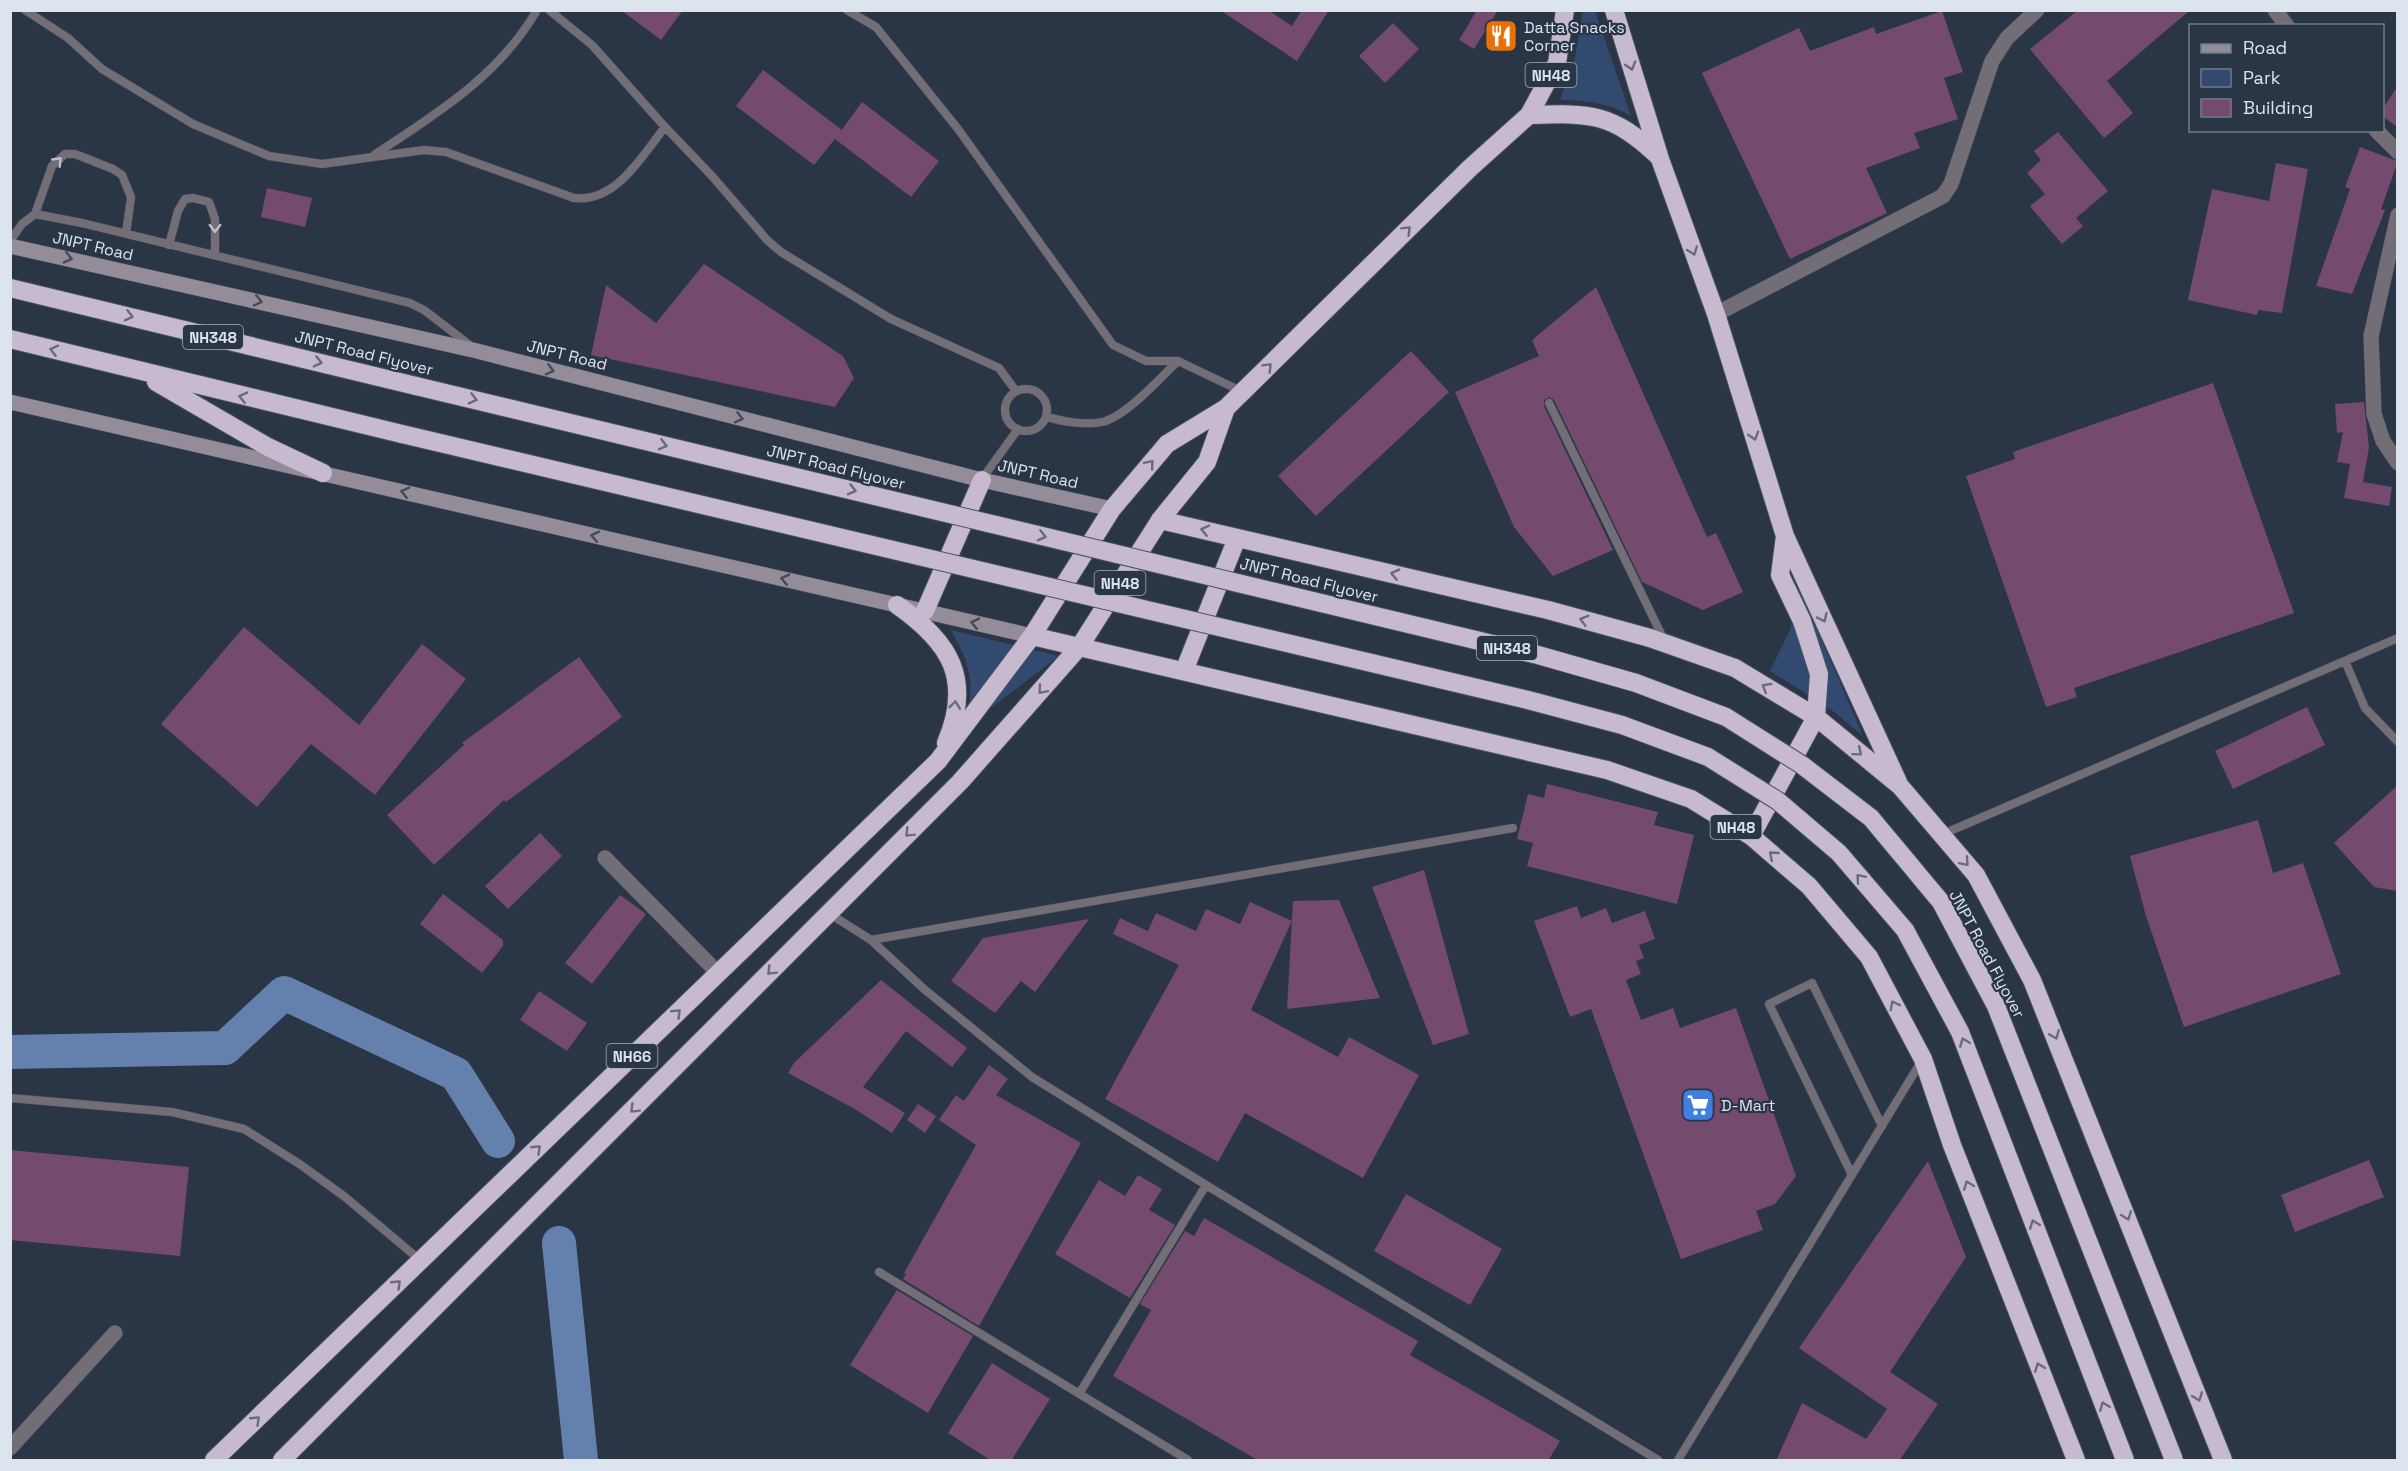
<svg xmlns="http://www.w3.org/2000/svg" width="2408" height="1471" viewBox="0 0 2408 1471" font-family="'Space Grotesk',sans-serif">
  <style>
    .green { fill: #324a70 }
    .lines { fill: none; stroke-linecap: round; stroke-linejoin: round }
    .river { stroke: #6480ac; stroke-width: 34 }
    .building { fill: #744b6e }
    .lane-casing { stroke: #465161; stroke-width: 9 }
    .street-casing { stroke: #465161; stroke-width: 16 }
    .secondary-casing { stroke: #465161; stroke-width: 16 }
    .highway-casing { stroke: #465161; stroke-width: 20 }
    .lane { stroke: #736d76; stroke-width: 8 }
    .street { stroke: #736d76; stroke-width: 15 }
    .secondary { stroke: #958c9a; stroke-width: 15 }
    .highway { stroke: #c7bacf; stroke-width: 18 }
    .highway-bridge-casing { stroke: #465161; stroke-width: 20; stroke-linecap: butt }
    .highway-bridge { stroke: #c7bacf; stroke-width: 18 }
    .oneway { stroke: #696a7d }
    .oneway2 { stroke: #bcc0ca }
    .oneway3 { stroke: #454b5b }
    .labels { text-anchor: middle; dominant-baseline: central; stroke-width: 4.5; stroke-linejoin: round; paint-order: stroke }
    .shield { fill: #2a3546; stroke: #a7b0bc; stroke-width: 1.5 }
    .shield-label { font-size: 15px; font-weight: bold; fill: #dce4ee }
    .poi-label { font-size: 16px; fill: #dce4ee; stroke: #2a3546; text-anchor: start }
    .street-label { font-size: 16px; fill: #dce4ee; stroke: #2a3546 }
  </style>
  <rect width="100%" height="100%" fill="#2a3546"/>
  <path class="green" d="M1583,11H1595L1631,116C1608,103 1586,100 1560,100L1575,58Z
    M1800,590L1863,736L1833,711L1770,671L1790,630Z
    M951,630L1059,656L963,729C976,687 972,668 951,630Z"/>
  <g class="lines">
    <path class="river" d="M10,1052L225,1048L284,993L456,1074L498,1141
      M559,1243L581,1460"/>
  </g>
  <path class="building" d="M621,10H683L661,40Z
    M1220,10H1268L1292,26L1302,10H1329L1297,61Z
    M1477,10H1498L1474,49L1459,40Z
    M2078,10H2190L2107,81L2133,113L2104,138L2030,49Z
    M1942,11L1963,72L1944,78L1958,119L1914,133L1920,148L1866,168L1887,213L1790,259L1702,73L1799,28L1810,51L1874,27L1876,34Z
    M1393,23L1419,49L1385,83L1359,56Z
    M763,70L842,130L814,165L736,106Z
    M2397,87V127L2382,116V110Z
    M862,102L939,161L911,197L835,139Z
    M2058,132L2108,191L2076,218L2083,226L2062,244L2030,206L2045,194L2027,173L2041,160L2034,151Z
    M2360,147L2397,161V164L2381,209L2385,210L2352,294L2316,286L2350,189L2345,187Z
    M2276,163L2308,169L2282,313L2258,310L2257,315L2188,300L2212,189L2269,201Z
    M267,188L312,198L305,227L261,217Z
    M704,264L843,356L854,378L835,407L591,355L606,285L656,323Z
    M1596,287L1707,537L1716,533L1743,592L1703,610L1642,582L1554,400L1549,397L1544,400V406L1613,550L1553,576L1514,527L1455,392L1539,356L1532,340Z
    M1411,351L1449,392L1316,516L1278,476Z
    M2213,383L2294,613L2074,688L2077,697L2046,707L1966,476L2015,459L2013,452Z
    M2364,402L2369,447L2363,482L2392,487L2389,506L2344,498L2350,464L2337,462L2343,432L2337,433L2335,404Z
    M244,627L359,725L422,644L466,679L375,795L311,744L257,807L161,724Z
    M579,657L622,717L506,802L504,800L434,865L387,815L464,745L462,743Z
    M2307,707L2325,745L2233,789L2215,751Z
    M1547,784L1658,812L1654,825L1694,835L1677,904L1527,866L1533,843L1517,839L1528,794L1544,798Z
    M2397,786V891L2374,887L2334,843Z
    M2258,820L2273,873L2303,863L2341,974L2184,1027L2146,916L2130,856Z
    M540,833L562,856L508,909L485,886Z
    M1424,870L1469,1034L1433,1045L1372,887Z
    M443,894L503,940V946L482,973L420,924Z
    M620,895L646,914L592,984L565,963Z
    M1339,900L1380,998L1287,1009L1293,901Z
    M1250,902L1292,921L1251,1010L1338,1057L1349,1037L1419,1075L1363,1178L1245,1113L1218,1162L1105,1099L1179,965L1113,934L1120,918L1148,931L1156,913L1196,931L1206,909L1240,924Z
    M1577,906L1581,918L1606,908L1612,923L1645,911L1655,939L1639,945L1644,958L1636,961L1641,974L1626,980L1641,1020L1673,1008L1680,1028L1736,1008L1796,1176L1775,1204L1756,1211L1763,1230L1681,1259L1591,1009L1570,1017L1534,921Z
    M1089,919L1035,992L1021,981L995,1013L951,981L983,938Z
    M881,980L967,1048L952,1067L906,1031L863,1087L905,1113L892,1133L853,1108L788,1073L794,1063Z
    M539,991L587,1023L567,1051L520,1020Z
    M989,1065L1008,1079L996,1095L1081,1143L979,1326L903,1279L906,1274L904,1273L976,1145L939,1120L956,1095L964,1101Z
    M918,1104L936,1116L925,1133L907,1120Z
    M10,1150L189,1167L180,1256L10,1240Z
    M2369,1160L2384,1197L2295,1232L2281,1195Z
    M1928,1161L1966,1257L1890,1372L1938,1404L1899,1461H1776L1802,1403L1866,1439L1887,1409L1799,1348Z
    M1138,1175L1162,1189L1149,1210L1175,1225L1130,1298L1055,1254L1099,1180L1125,1196Z
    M1406,1194L1502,1249L1470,1305L1374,1251Z
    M1204,1218L1418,1341L1410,1355L1560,1441L1548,1461H1259L1113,1376L1151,1310L1140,1304L1185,1231L1194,1236Z
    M897,1290L973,1336L928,1413L850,1365Z
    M992,1363L1050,1399L1011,1461H992L948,1433Z"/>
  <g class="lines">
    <g class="lane-casing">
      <path id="lane" d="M25,10L68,38L102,69L193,124L269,156L322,164L424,150L446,152L574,198C616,203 642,156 665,127L592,45L549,10
        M847,10L876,27L958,129L1113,345L1146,361H1178L1241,391
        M665,127L712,176L767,240L781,252L891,319L999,368L1016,391
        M374,155C436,114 499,76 537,10
        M35,214L52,166L65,154H75L113,169L122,175L131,197L126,234
        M10,241L22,224L35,214L82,223L410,303L424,310L471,346
        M169,245L178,211L185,199L193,198L209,202L215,219V255
        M1005 410a21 21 0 1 1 42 0a21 21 0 1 1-42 0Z
        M1549,403L1664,640
        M1046,416C1060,422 1090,426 1106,421C1130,412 1159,379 1178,361
        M982,479L1018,429
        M2345,661L2365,708L2398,742
        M1943,834L2398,638
        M830,914L871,940L924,989L1032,1077L1206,1185L1658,1460
        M871,940L1513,828
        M10,1098L172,1112L244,1129L301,1165L345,1197L420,1260
        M1852,1175L1769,1004L1812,983L1882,1126
        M879,1272L1188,1460
        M1079,1394L1206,1185
        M1678,1460L1922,1060"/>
    </g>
    <g class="street-casing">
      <path id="street" d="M2275,10L2287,26
        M2376,130L2398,152
        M2398,215L2371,336L2374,414L2383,441L2398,463
        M1716,314L1943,196L1951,184L1992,61L2007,38L2037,10
        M605,858L718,973
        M10,1448L115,1333"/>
    </g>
    <g class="secondary-casing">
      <path id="secondary" d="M10,246L477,351L982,480L1112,509
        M10,402L1032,636"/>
    </g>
    <g class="highway-casing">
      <path id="highway" d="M1614,10L1660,159L1716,314L1785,536L1898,782
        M1529,115C1590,113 1611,112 1658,156
        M10,288L416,386
        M10,339L402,434
        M156,382L268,447L323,473
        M1160,520L1548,610L1650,638L1735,668L1816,717L1900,786L1976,875L2032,980L2223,1460
        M897,605C950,642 973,679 946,743
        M925,611L982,480
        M1032,636L1607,770L1691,799L1751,836L1809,886L1869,957L1923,1059L1952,1145L2076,1460
        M1184,671L1237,538
        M1751,836L1816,717L1819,674L1802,621L1780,575L1785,536
        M214,1460L938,761L1032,636L1112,509L1167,444L1226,408L1470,168L1529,115L1557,63L1565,10
        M282,1460L960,782L1080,646L1160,520L1207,462L1226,408"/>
    </g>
    <use href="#lane" class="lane"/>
    <use href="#street" class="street"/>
    <use href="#secondary" class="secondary"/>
    <use href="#highway" class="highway"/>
    <g class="highway-bridge-casing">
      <path id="highway-bridge" d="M416,386L1538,655L1636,683L1726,717L1802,765L1871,818L1941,902L1996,1006L2174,1460
        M402,434L1528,700L1622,725L1708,757L1778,801L1839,853L1905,930L1960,1032L2125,1460"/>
    </g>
    <use href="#highway-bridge" class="highway-bridge"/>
  </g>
  <defs><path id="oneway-chevron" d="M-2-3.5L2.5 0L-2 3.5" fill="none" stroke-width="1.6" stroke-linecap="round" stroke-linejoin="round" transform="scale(1.5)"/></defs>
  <g class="oneway">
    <use href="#oneway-chevron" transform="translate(1631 66) rotate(73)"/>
    <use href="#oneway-chevron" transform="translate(1407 230) rotate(-45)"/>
    <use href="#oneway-chevron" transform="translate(1693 251) rotate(70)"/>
    <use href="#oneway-chevron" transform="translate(129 316) rotate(14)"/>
    <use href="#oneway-chevron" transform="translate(54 350) rotate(-166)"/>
    <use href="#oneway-chevron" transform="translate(318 362) rotate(14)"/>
    <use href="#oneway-chevron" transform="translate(1268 367) rotate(-45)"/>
    <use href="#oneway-chevron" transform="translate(243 397) rotate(-167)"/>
    <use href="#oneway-chevron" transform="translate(473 399) rotate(14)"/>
    <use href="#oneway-chevron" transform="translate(1754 436) rotate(73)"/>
    <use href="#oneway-chevron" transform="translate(663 445) rotate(14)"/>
    <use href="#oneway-chevron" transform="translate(1150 464) rotate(-50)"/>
    <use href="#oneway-chevron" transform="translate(852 490) rotate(14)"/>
    <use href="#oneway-chevron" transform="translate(1205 530) rotate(-167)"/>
    <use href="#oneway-chevron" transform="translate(1042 536) rotate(14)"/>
    <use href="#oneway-chevron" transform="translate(1395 574) rotate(-167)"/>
    <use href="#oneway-chevron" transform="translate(1823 618) rotate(65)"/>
    <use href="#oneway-chevron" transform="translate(1584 620) rotate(-164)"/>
    <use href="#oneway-chevron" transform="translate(1766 687) rotate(-149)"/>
    <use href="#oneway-chevron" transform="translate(1042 690) rotate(131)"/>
    <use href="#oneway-chevron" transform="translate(955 705) rotate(-83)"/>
    <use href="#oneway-chevron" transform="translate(1858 752) rotate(40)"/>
    <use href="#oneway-chevron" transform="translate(909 833) rotate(135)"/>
    <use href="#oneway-chevron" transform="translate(1773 855) rotate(-139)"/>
    <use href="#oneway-chevron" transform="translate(1965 862) rotate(49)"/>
    <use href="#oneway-chevron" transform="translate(1860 878) rotate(-131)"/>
    <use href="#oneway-chevron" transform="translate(771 971) rotate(135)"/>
    <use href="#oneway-chevron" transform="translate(1894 1005) rotate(-118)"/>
    <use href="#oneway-chevron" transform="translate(677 1013) rotate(-44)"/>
    <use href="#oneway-chevron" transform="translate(2055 1035) rotate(68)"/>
    <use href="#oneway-chevron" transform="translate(1964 1042) rotate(-111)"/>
    <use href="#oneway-chevron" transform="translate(634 1109) rotate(135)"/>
    <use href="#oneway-chevron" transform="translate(537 1149) rotate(-44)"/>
    <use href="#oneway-chevron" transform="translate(1968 1185) rotate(-111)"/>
    <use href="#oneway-chevron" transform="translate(2127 1216) rotate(69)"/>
    <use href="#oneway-chevron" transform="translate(2034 1224) rotate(-111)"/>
    <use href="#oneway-chevron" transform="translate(397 1284) rotate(-44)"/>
    <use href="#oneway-chevron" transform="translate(2039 1367) rotate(-111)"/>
    <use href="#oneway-chevron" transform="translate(2198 1397) rotate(69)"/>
    <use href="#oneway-chevron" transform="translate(2104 1406) rotate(-111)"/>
    <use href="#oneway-chevron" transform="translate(256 1420) rotate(-44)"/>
  </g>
  <g class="oneway2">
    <use href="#oneway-chevron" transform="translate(58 161) rotate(-46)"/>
    <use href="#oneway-chevron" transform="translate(215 228) rotate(90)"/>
  </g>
  <g class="oneway3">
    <use href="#oneway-chevron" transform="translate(68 258) rotate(13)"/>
    <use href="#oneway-chevron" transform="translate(258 301) rotate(13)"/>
    <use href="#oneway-chevron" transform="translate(550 370) rotate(14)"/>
    <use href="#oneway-chevron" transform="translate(739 418) rotate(14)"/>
    <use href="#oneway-chevron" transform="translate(405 492) rotate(-167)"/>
    <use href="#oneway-chevron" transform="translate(595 536) rotate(-167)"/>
    <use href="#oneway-chevron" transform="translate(785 579) rotate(-167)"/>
    <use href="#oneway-chevron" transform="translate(975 623) rotate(-167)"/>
  </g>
  <defs>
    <g id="restaurant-square" transform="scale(1.725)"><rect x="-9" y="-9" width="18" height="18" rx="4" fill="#e8710a" stroke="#2a3546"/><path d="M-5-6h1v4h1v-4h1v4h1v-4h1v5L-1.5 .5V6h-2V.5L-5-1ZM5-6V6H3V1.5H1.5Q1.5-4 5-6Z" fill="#fff"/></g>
    <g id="supermarket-square" transform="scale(1.725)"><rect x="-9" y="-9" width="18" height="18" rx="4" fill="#3f7fe0" stroke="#2a3546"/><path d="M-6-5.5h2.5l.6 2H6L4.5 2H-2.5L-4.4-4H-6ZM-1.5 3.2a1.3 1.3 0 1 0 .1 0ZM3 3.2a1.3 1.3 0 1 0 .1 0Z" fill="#fff"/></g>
  </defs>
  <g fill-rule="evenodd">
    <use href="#restaurant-square" x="1501" y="36"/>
    <use href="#supermarket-square" x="1698" y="1105"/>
  </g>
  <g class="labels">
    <g class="shield">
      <rect x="1525.5" y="63" width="51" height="24" rx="4.5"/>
      <rect x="183" y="325" width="60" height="24" rx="4.5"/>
      <rect x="1094.5" y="571" width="51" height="24" rx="4.5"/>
      <rect x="1477" y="636" width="60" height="24" rx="4.5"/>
      <rect x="1710.5" y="815" width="51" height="24" rx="4.5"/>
      <rect x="606.5" y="1044" width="51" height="24" rx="4.5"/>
    </g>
    <g class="shield-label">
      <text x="1551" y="75">NH48</text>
      <text x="213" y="337">NH348</text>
      <text x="1120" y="583">NH48</text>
      <text x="1507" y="648">NH348</text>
      <text x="1736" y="827">NH48</text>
      <text x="632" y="1056">NH66</text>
    </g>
    <g class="poi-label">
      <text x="1524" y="27">Datta Snacks<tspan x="1524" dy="18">Corner</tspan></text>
      <text x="1721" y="1105">D-Mart</text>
    </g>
    <g class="street-label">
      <text transform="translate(93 246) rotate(13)">JNPT Road</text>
      <text transform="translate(364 353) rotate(14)">JNPT Road Flyover</text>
      <text transform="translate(567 355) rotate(14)">JNPT Road</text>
      <text transform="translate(836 467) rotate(14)">JNPT Road Flyover</text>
      <text transform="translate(1038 474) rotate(13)">JNPT Road</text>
      <text transform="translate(1309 580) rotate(14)">JNPT Road Flyover</text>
      <text transform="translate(1987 954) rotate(62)">JNPT Road Flyover</text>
    </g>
  </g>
  <rect width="2408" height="1471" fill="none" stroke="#dce4ee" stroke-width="24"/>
  <rect x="2189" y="24" width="195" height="108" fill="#2a3546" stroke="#717b89" stroke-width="1.5"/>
  <rect x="2201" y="44" width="30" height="9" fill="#958c9a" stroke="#717b89" stroke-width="1.5"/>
  <text x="2243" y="54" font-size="18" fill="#dce4ee">Road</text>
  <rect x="2201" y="69" width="30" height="18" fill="#324a70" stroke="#717b89" stroke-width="1.5"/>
  <text x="2243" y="84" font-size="18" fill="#dce4ee">Park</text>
  <rect x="2201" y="99" width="30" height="18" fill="#744b6e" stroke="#717b89" stroke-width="1.5"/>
  <text x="2243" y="114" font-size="18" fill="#dce4ee">Building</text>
</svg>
